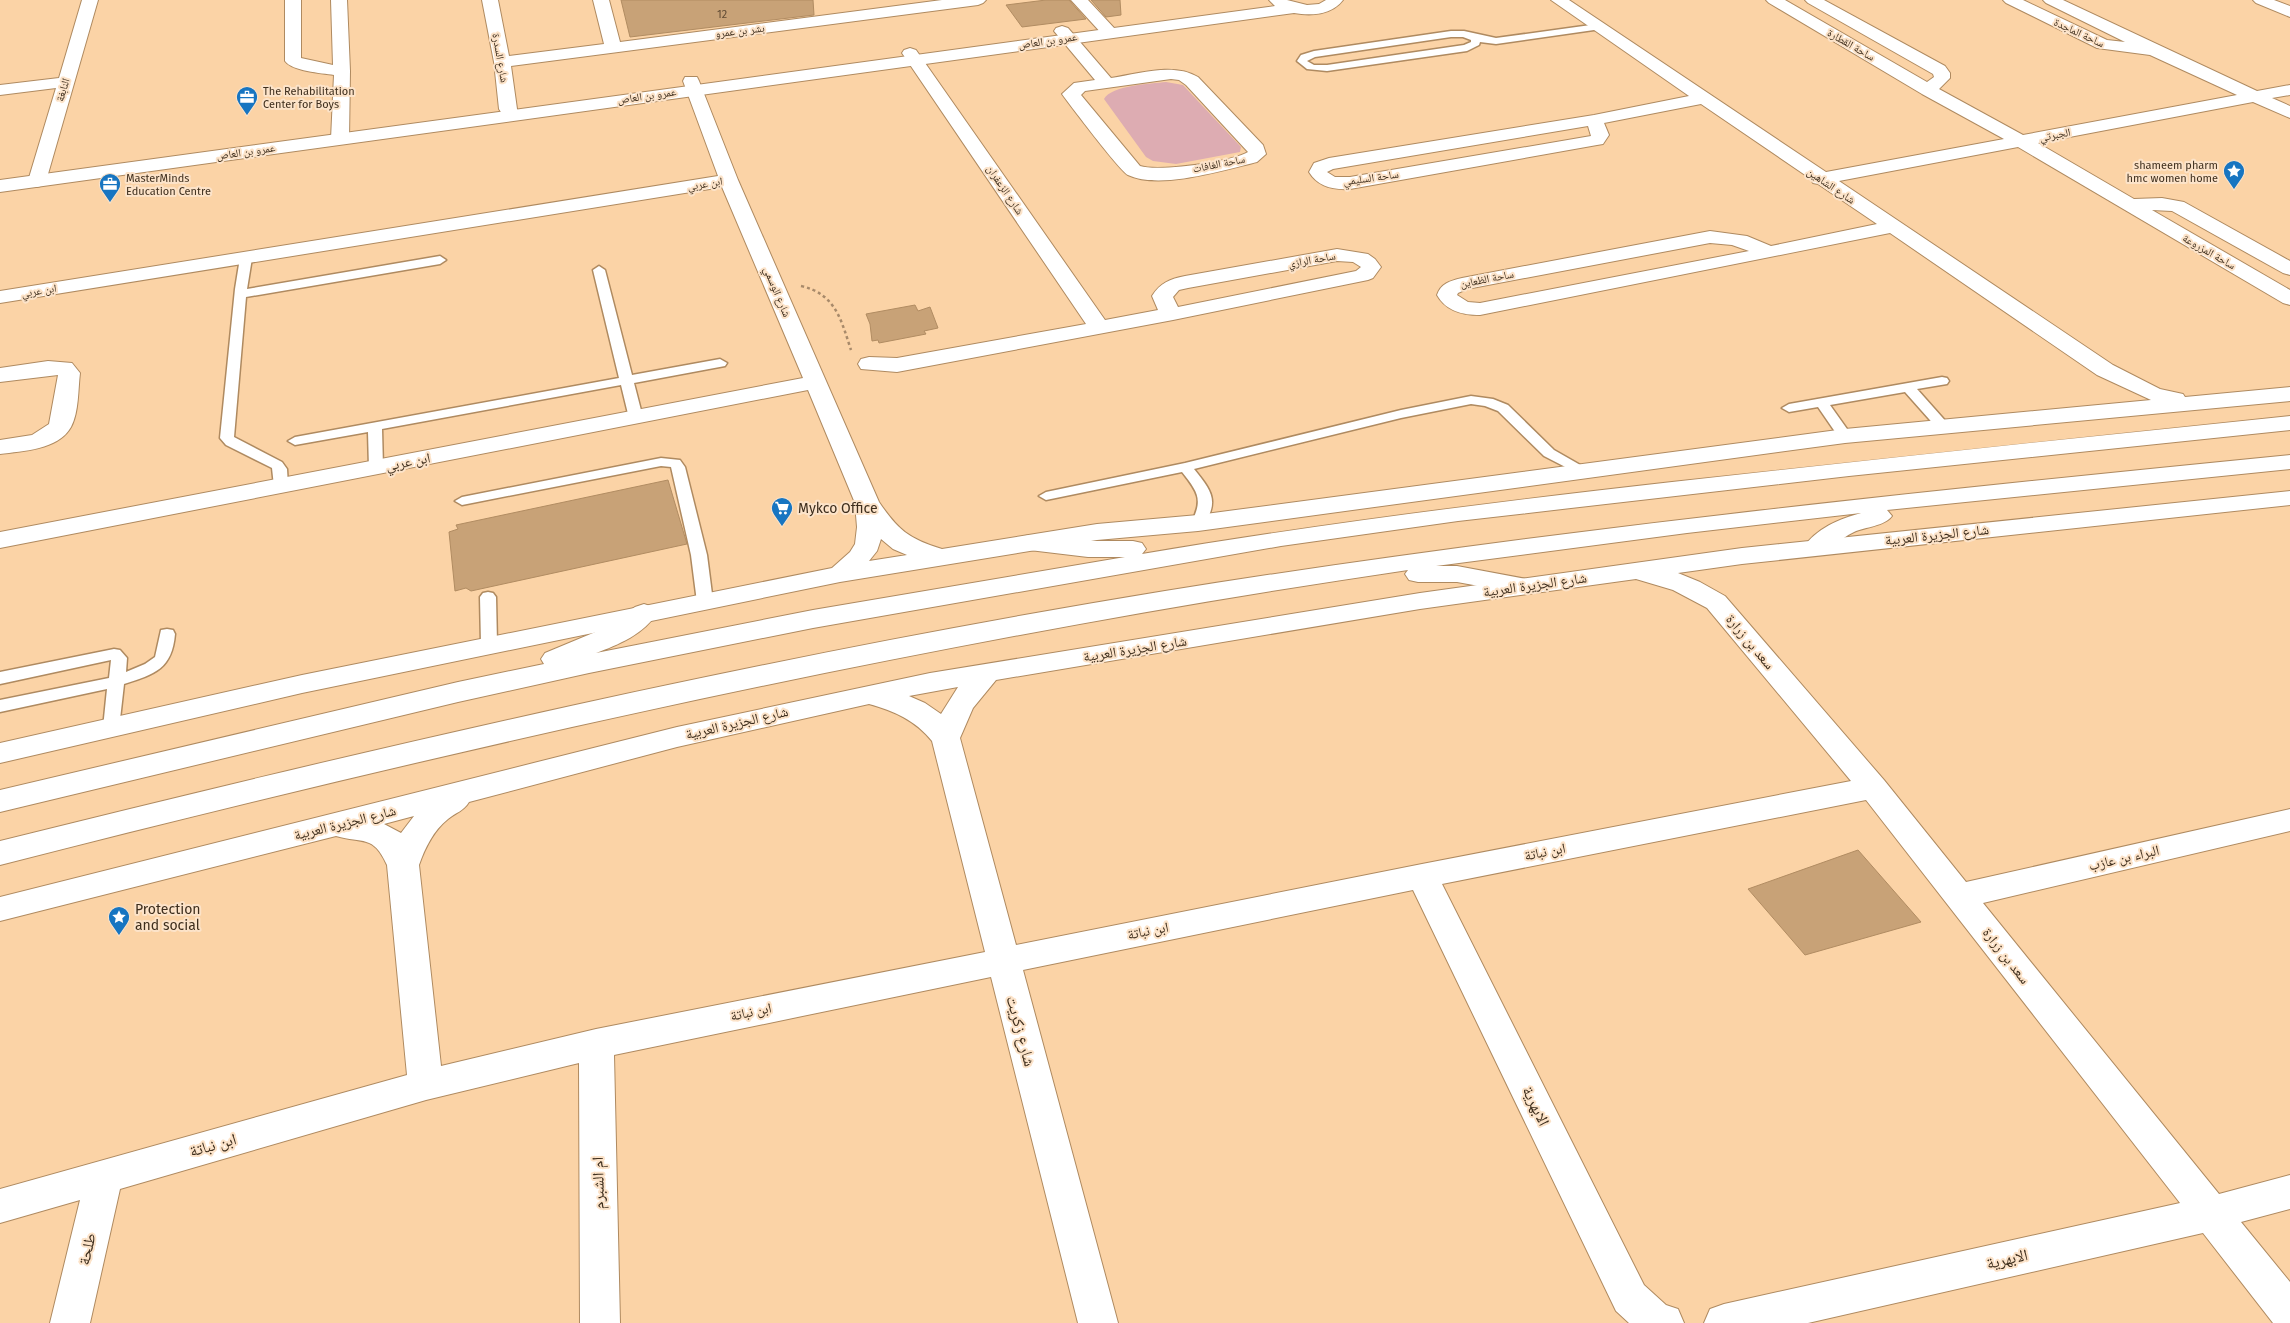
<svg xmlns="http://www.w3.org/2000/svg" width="2290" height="1323" viewBox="0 0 2290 1323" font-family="'Fira Sans','Noto Naskh Arabic',sans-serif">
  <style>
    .green { fill: #ddacb2 }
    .building { fill: #c8a277; stroke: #b18c62 }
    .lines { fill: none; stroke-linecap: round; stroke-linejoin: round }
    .lane-casing { stroke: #af8a60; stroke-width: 3 }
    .street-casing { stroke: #af8a60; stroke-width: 2 }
    .secondary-casing { stroke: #af8a60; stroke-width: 2 }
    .path { stroke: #a88a6a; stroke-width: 2.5; stroke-dasharray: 3 3; stroke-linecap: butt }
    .lane { fill: #fff; fill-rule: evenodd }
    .street { fill: #fff; fill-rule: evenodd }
    .secondary { fill: #fff; fill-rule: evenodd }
    .labels { text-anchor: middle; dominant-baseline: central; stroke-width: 4; stroke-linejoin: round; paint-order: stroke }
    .number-label { font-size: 11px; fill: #604b34 }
    .far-street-label { font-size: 11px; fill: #3e2e1d; stroke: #fce3c9 }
    .far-poi-label { font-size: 11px; fill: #3e2e1d; stroke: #fce3c9; text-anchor: start }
    .street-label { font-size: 14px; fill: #3e2e1d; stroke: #fce3c9 }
    .poi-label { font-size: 14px; fill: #3e2e1d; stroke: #fce3c9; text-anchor: start }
    .near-street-label { font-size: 16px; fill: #3e2e1d; stroke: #fce3c9 }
  </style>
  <rect width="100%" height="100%" fill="#fbd3a6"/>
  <path class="green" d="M1166,82L1183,85L1241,147L1240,152L1176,164L1153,161L1146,157L1104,99C1112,85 1150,84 1166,82Z"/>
  <path class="building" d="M621,0H813L814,15L630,37Z
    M1046,0H1069L1086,19L1022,27L1006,5Z
    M1091,0H1120L1121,15L1106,17Z
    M915,305L918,311L930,307L938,328L924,331L926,334L879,343L878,340L872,341L870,324L866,314Z
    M668,480L687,544L471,591L466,588L455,591L449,532L458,529L456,525Z
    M1858,850L1921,922L1805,955L1748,889Z"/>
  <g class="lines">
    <g class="lane-casing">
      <path id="lane" d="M1598,24L1603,27L1601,29L1496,44L1480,42L1479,45L1467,51L1327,71L1307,69L1297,61L1301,55L1314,51L1451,31H1464L1496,38ZM1451,37H1463L1471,40V42L1464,45L1327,65H1314L1307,61L1315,57Z
        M246,254L252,258L247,289L440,256L446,260L440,264L246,297L234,437L282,462L287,469L288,486L281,490L274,486L272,468L226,445L220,438L235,289L240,258Z
        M599,266L605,270L632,375L720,359L727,363L725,366L634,383L643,418L636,422L629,418L621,385L382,429L383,468L376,472L369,468L368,432L295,445L288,441L295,437L619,378L593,270Z
        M1942,377L1947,378L1949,381L1947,384L1917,389L1949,425L1942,429L1937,428L1905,392L1830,405L1852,436L1845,440L1840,439L1818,407L1789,412L1782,408L1789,404Z
        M1471,396L1493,399L1508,405L1554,450L1589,470L1582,474L1577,473L1544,456L1498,411L1485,406L1471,404L1401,418L1194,469C1211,490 1220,501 1203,526L1198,527L1191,523C1204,499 1197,491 1182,472L1046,500L1039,496L1046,492L1185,463L1401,410Z
        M661,458L680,460L685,467L707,555L713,602L711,606H699L697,602L691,555L671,467L661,466L462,505L455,501L462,497Z
        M488,592L493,593L496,597L497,644L495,648H483L481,644L480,597L483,593Z
        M167,629L173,630L175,634C172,669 155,674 124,684L119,728L117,732L111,734L105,732L103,728L107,689L0,712V700L109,678L111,660L0,684V672L114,649L120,650L127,658L126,672L145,664L155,657L161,630Z"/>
    </g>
    <g class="street-casing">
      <path id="street" d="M82,0H98L46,181L44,185L37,187L30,185L28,181L56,88L0,95V85L59,78Z
        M285,0H301V58L333,65L331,0H347L350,71L349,139L346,143H334L331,139L334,75C321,73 292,71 285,61Z
        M482,0H498L509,56L604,44L593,0H609L620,42L942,0H986L983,3L978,5L511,66L517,109L521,116L518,120H506L499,109L494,62Z
        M1071,0H1088L1115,29L1117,32L1115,35H1103Z
        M1551,0H1569L1826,172L2004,139L1922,94L1769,3L1766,0H1785L1927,82L1934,77L1933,74L1808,3L1805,0H1824L1945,66L1950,73V78L1939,89L2023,135L2237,95L2150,55L2097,48L2006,3L2003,0H2023L2107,40L2125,42L2046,3L2043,0H2063L2257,91L2290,85V95L2272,98L2290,106V118L2253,102L2038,143L2134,199L2162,198L2184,202L2290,261V275L2283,273L2172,211L2152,210L2290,290V305L2283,303L2018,147L1839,181L2113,365L2160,389L2183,394L2185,397L2290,387V401L1845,443L1198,531L1097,540L840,582L302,693L0,763V743L302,675L832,568L850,552L855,544L857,527L855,503L808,390L0,548V532L803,378L722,187L0,303V291L718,176L683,81L685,77H697L699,81L738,180L879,502C898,530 909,539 942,549L1097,524L1198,515L1845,429L2151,400L2097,375L1890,233L1480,315C1462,315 1446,311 1437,295C1441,283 1450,281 1462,278L1710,231L1747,236L1771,246L1877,224L1818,184L1813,183L1811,179L1701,104L1604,123L1609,135L1603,144L1597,145L1350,189C1333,190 1318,187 1309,172L1314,163L1329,158L1594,115L1689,96ZM1588,126L1591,136L1350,177H1335L1327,172L1333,169ZM1710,243L1732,245L1749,251L1480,303L1468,302L1457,295L1458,293L1467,289ZM881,539L893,549L907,555L869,561L877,551Z
        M2253,0H2274L2290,6V17L2256,3Z
        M1062,26L1068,28L1111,78C1138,74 1173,62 1198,77L1263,145L1266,154L1257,162C1224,170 1160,190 1128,175C1120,171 1070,105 1062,94L1074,83L1095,80L1054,31L1056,28ZM1171,79L1179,80L1186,85L1248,152C1231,162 1158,172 1140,166L1081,95L1085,91Z
        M910,48L916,50L1105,320L1158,310L1152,296C1160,283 1170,279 1185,276L1337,249L1368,254L1375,259L1381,267L1373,278L1368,280L1173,320L897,372L861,369L858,364L861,359L869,357L897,358L1086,324L902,53L904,50ZM1337,261L1353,262L1361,267L1356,271L1178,307L1173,297L1179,290L1188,288Z
        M48,361L72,363L80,373C78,389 79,412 71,427C58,450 23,451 0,454V440L32,435L49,424L58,375L0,382V368Z
        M2290,491V505L1742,564L1678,573L1700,582L1725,596L1884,780L1966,882L2290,809V831L1983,903L2219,1194L2290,1175V1209L2241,1222L2290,1282V1323H2273L2203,1233L1808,1323H1704L1710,1309L1724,1304L2180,1203L1866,800L1442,884L1644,1285L1666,1305L1678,1309L1684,1323H1629L1616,1311L1413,890L1023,970L1118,1323H1078L991,977L614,1055L620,1323H580L579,1063L426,1100L120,1189L90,1323H50L80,1200L0,1223V1189L407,1075L387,865C373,834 363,844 336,836L0,921V897L677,727L930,673L1420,593L1742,548ZM1636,579L1673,590L1707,608L1851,781L1422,864L1016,945L960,738L973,708L996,680L1420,609ZM958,687L941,714L925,703L909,696ZM869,704C894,711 915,720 932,741L985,952L596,1029L441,1066L419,865C425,848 433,831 448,819C455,813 464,811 469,802L677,747ZM414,816L401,833L384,824Z"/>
    </g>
    <g class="secondary-casing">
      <path id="secondary" d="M1269,0H1287L1307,5L1319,4L1326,0H1343C1332,15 1311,16 1294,13L0,192V180L1275,6Z
        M2290,416V430L1849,476L1458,521L1281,546L813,628L589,673L458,702L0,812V790L458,682L544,664L541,659L545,653L605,628L635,607L644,604L653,607L657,613C644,634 618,645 596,653L813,610L1125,557H1088L1021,549L1017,543L1021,537L1030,535L1088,541H1133L1142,543L1146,549L1142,554C1319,524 1494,502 1672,482C1878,459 2084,437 2290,416Z
        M2290,455V469L1887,510L1892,516C1885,526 1865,527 1854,532C1836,540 1827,559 1807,554L1803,548C1817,528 1839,519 1861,513L1687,533L1436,566H1457L1532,580L1536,586L1532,592L1523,594L1457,582H1418L1409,580L1405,574L1408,570C932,640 465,746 0,865V841C385,745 773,655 1165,591C1538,531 1914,492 2290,455Z"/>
    </g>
    <path class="path" d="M801,286C836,294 841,320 851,350"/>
    <use href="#lane" class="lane"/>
    <use href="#street" class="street"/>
    <use href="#secondary" class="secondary"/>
  </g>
  <defs>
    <g id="office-pin" transform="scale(1.125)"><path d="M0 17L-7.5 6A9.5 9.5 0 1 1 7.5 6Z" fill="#1775c1" stroke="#fce3c9"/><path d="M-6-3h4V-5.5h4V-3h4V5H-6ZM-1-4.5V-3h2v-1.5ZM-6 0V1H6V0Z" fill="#fff"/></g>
    <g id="sight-pin" transform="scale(1.125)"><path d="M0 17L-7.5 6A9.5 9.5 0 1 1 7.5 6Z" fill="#1775c1" stroke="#fce3c9"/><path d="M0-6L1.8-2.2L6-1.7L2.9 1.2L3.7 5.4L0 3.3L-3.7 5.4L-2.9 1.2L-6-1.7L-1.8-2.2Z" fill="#fff"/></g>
    <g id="supermarket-pin" transform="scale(1.125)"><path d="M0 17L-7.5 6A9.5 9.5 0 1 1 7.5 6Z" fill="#1775c1" stroke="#fce3c9"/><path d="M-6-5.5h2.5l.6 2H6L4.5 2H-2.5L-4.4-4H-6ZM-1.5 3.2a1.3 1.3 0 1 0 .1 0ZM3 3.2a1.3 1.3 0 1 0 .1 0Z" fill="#fff"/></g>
  </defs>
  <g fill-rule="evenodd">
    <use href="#office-pin" x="247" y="97"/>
    <use href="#sight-pin" x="2234" y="171"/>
    <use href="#office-pin" x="110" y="184"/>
    <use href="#supermarket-pin" x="782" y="508"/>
    <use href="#sight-pin" x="119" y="917"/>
  </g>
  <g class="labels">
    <g class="number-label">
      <text x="722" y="14">12</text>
    </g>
    <g class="far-street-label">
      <text transform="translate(740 31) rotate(-7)">بشر بن عمرو</text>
      <text transform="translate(2079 33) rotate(25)">ساحة الماجدة</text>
      <text transform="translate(1048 41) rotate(-8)">عمرو بن العاص</text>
      <text transform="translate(1851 45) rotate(30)">ساحة القطارة</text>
      <text transform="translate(500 58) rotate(80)">شارع السدرة</text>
      <text transform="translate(63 90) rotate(-73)">النابغة</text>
      <text transform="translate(647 96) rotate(-8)">عمرو بن العاص</text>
      <text transform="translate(2055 135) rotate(-11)">الجبرتي</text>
      <text transform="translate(246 152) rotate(-8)">عمرو بن العاص</text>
      <text transform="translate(1219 164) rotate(-11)">ساحة الغافات</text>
      <text transform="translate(1371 178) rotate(-8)">ساحة السليمي</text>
      <text transform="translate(705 184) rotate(-9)">ابن عربي</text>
      <text transform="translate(1831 186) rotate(34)">شارع الشاهين</text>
      <text transform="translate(1005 190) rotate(56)">شارع الزعفران</text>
      <text transform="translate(2209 252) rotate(30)">ساحة المزروعة</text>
      <text transform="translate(1312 260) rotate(-10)">ساحة الرازي</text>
      <text transform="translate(1487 279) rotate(-11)">ساحة الظعاين</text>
      <text transform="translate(39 291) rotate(-9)">ابن عربي</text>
      <text transform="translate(777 292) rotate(67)">شارع الوسمي</text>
    </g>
    <g class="far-poi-label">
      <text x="263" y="91">The Rehabilitation<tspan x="263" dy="13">Center for Boys</tspan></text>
      <text x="2218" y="165" text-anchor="end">shameem pharm<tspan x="2218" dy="13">hmc women home</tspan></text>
      <text x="126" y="178">MasterMinds<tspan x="126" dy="13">Education Centre</tspan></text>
    </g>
    <g class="street-label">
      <text transform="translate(408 462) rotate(-11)">ابن عربي</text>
      <text transform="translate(1937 535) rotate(-6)">شارع الجزيرة العربية</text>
      <text transform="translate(1535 585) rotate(-8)">شارع الجزيرة العربية</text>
      <text transform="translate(1750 642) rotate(50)">سعد بن زرارة</text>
      <text transform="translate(1135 649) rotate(-9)">شارع الجزيرة العربية</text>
      <text transform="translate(737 723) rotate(-13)">شارع الجزيرة العربية</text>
      <text transform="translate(345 823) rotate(-14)">شارع الجزيرة العربية</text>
      <text transform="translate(1545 852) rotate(-11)">ابن نباتة</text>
      <text transform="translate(2124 858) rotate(-13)">البراء بن عازب</text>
      <text transform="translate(1148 931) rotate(-11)">ابن نباتة</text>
      <text transform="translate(2006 956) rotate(52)">سعد بن زرارة</text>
      <text transform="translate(751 1012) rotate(-12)">ابن نباتة</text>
    </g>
    <g class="poi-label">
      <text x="798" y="508">Mykco Office</text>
      <text x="135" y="909">Protection<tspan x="135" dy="16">and social</tspan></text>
    </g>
    <g class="near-street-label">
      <text transform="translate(1021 1031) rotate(75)">شارع زكريت</text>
      <text transform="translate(1536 1106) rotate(64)">الابهرية</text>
      <text transform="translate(213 1145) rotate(-16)">ابن نباتة</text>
      <text transform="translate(598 1183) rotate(-91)">ام الشبرم</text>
      <text transform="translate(87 1249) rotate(-77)">طلحة</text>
      <text transform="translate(2007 1259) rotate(-13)">الابهرية</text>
    </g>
  </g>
</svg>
